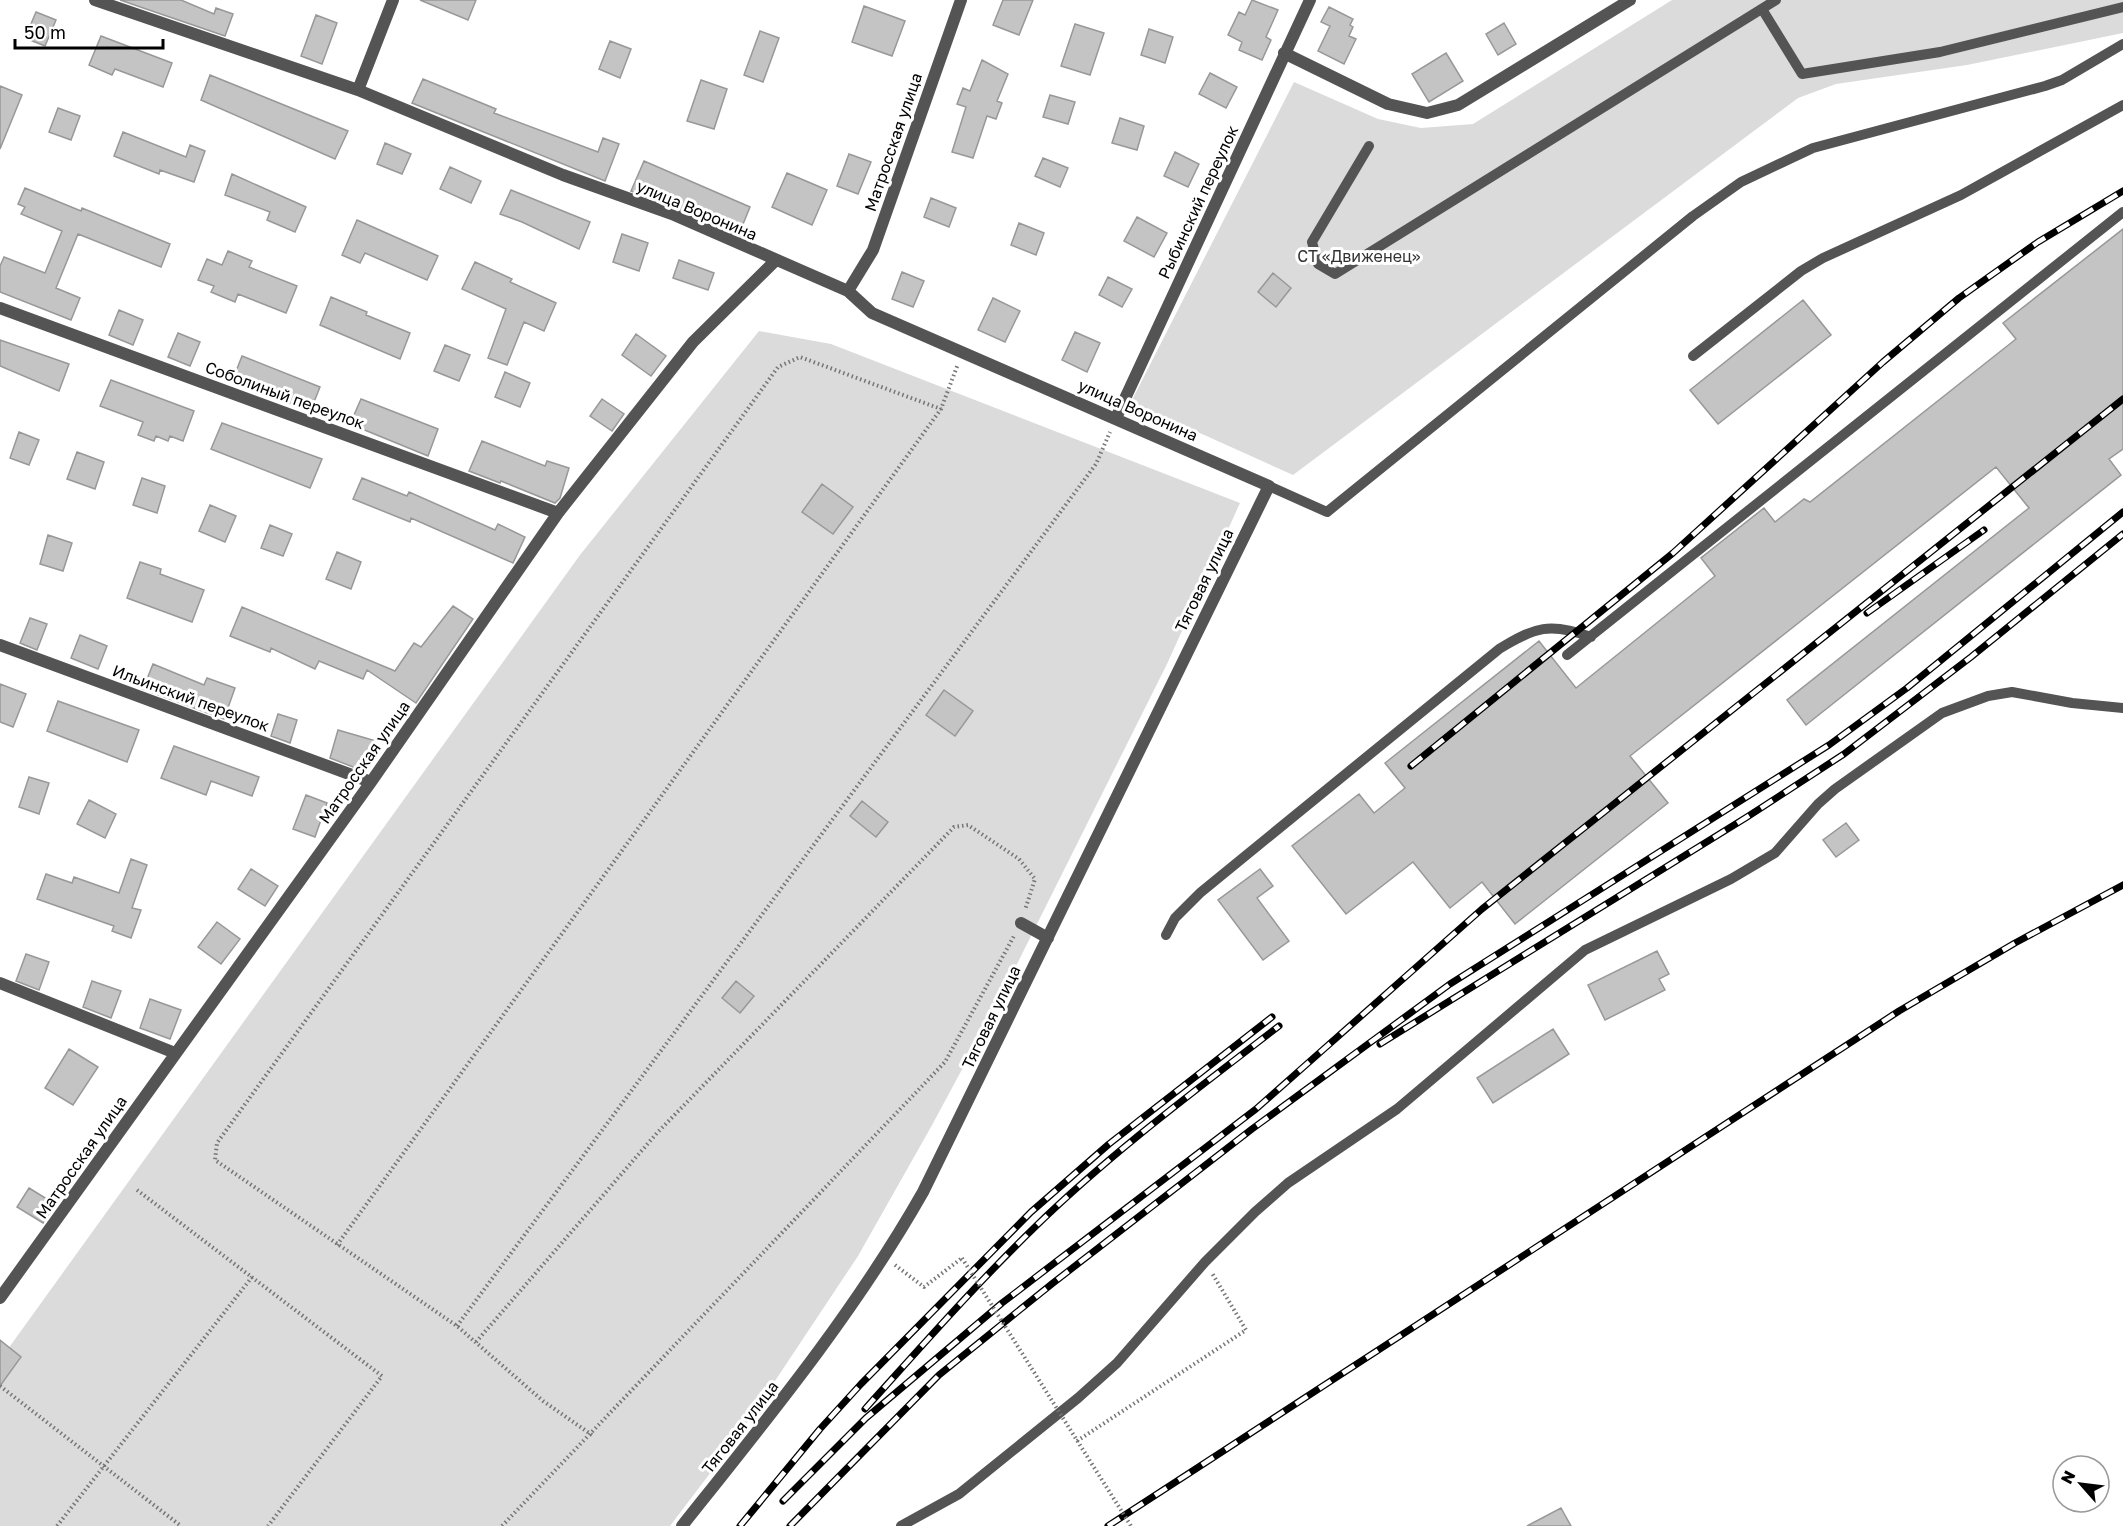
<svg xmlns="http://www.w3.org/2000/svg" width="2123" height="1526" viewBox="0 0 2123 1526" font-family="'Golos Text',sans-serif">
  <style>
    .green { fill: #dbdbdb }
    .building { fill: #c4c4c4; stroke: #989898; stroke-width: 1.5 }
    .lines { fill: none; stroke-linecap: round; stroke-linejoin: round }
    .path { stroke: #767676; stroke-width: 4; stroke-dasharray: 1.5 3; stroke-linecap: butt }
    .service { stroke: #545454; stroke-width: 10 }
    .minor { stroke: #545454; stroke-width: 12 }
    .rail-casing { stroke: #000; stroke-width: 7 }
    .rail { stroke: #fff; stroke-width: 4.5; stroke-dasharray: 14; stroke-linecap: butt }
    .path-bridge { stroke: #767676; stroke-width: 4; stroke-dasharray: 1.5 3; stroke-linecap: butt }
    .labels { text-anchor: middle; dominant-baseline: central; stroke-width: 6; stroke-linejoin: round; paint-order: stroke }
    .street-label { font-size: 16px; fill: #000; stroke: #fff }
    .park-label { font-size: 16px; fill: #323232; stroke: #fff }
  </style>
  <rect width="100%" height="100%" fill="#fff"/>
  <path class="green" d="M1672,0H2123V33L1967,65L1836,84L1798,98L1293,475L1131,402L1294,82L1378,119L1421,128L1473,124Z
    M759,331L831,344L1240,503L1167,664L994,1010L931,1127L858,1256L739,1435L670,1526H0V1360L580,555Z"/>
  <path class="building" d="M120,0H181L214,14L216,8L233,14L225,36Z
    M420,0H476L468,20Z
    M1003,0H1033L1019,35L993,25Z
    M1252,0L1278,10L1266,37L1271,40L1262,60L1239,50L1242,42L1228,35L1239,12L1245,15Z
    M864,6L905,21L892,56L852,42Z
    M1329,7L1353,19L1350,25L1353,27L1349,36L1356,39L1344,64L1318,51L1330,26L1321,22Z
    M36,12L56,20L45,46L25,38Z
    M316,15L337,23L322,64L301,56Z
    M1504,23L1516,44L1498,55L1486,34Z
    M1075,24L1104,33L1090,75L1061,66Z
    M1149,29L1173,37L1165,63L1141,55Z
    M760,31L779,38L763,82L744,75Z
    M101,36L172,63L163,87L115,69L112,75L89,65Z
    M610,41L631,49L620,78L599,69Z
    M1446,53L1463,81L1429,102L1412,74Z
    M982,60L1008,74L997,101L1002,103L996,119L987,116L973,158L952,152L966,107L957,104L963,88L970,91Z
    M1210,73L1237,87L1226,108L1199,94Z
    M210,75L348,131L335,159L201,100Z
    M423,79L496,109L494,113L598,152L603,138L619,144L605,181L412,103Z
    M701,80L727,89L714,129L687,121Z
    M0,86L22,95L0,149Z
    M1050,95L1075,102L1068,124L1043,117Z
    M58,108L80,116L71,140L49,132Z
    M1120,118L1144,126L1137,150L1112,143Z
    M123,132L186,157L190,145L205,151L194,182L160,170L159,174L114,156Z
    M385,143L411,154L402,174L377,164Z
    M1175,152L1199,164L1188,187L1164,176Z
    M849,154L871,162L858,194L837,186Z
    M1043,158L1068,168L1060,187L1035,176Z
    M644,161L750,207L739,234L631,191Z
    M450,167L481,181L471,203L440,189Z
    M787,173L827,190L812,225L772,207Z
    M232,174L306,207L295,232L267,220L270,212L225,195Z
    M25,188L81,211L82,208L170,244L161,267L78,234L56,288L80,298L71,320L0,292V266L4,257L45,273L62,231L21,214L25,207L18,204Z
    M511,190L590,222L579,249L522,222L500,214Z
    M931,198L956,208L949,227L924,217Z
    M1137,217L1167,233L1154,257L1124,241Z
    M357,220L438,256L427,280L365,253L360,263L342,255Z
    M1019,223L1044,233L1036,255L1011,245Z
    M2123,229V449L2109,459L2121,475L1806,725L1787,700L2029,508L1996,467L1630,756L1668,803L1515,924L1482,882L1450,908L1413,862L1346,914L1292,846L1359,794L1374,813L1405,788L1385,763L1539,641L1576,688L1715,576L1701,558L1764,508L1775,522L1804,499L1810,502L2016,339L2003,323Z
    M622,234L648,243L639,271L613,262Z
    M228,251L252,261L249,267L297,286L286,313L238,294L235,302L211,292L214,286L198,280L207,259L222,265Z
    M679,260L714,273L708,290L673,278Z
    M475,262L512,279L510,282L556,303L544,331L524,322L507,365L488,358L506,309L462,289Z
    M902,272L924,281L913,307L892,299Z
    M1273,273L1291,288L1276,307L1258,292Z
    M1108,277L1132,289L1122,307L1099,295Z
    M331,297L367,312L366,315L410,333L400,359L320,325Z
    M993,298L1020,311L1005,342L978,330Z
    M1803,300L1831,335L1718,424L1690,390Z
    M119,310L143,320L133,345L109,335Z
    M1075,332L1100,343L1087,372L1062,360Z
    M178,333L200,342L190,366L168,357Z
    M636,334L666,356L651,376L622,355Z
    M0,340L69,364L59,391L0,366Z
    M445,345L470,355L459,381L434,371Z
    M242,356L320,387L310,412L233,379Z
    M505,372L530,383L520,407L495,397Z
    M111,380L194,411L183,441L170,436L168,441L156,436L154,441L138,435L143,422L100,406Z
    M361,399L438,429L428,456L350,424Z
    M602,399L624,414L612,431L590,416Z
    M222,423L322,459L310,488L211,449Z
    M19,432L39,440L29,465L10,458Z
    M482,441L545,466L547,461L569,468L560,498L555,503L501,481L500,483L469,471Z
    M77,452L104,462L95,489L67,479Z
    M142,478L165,486L157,513L133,505Z
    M362,478L407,496L409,492L495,530L498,524L525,537L513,563L411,518L410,522L353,499Z
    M822,484L853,507L833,534L802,512Z
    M210,505L236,516L225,542L199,531Z
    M270,525L292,534L283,556L261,548Z
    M48,535L72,543L63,571L40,564Z
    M337,552L361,562L351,589L326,579Z
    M140,562L161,569L160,574L204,590L192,622L127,598Z
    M453,606L473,619L416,703L367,670L363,679L319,661L315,669L271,648L270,652L230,636L242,607L395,671L414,643L421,647Z
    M30,618L47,624L37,650L20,643Z
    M80,635L107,646L98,669L71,658Z
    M153,664L204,685L207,678L235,688L224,719L143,689Z
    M0,684L26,694L13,727L0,722Z
    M944,690L973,711L955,736L926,715Z
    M58,701L139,730L127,762L47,731Z
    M278,714L297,720L290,743L271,736Z
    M338,730L376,741L366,772L330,758Z
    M174,746L259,777L252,796L211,781L206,795L161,778Z
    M29,777L49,783L39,814L19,807Z
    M306,795L327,803L315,837L293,829Z
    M89,800L116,814L105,838L77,824Z
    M862,801L888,822L876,837L850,816Z
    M1846,823L1859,840L1836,857L1823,840Z
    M131,859L147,865L132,908L141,910L131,938L112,931L114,926L37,899L46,874L72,883L74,877L119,893Z
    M251,869L278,886L265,906L238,889Z
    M1260,869L1273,886L1257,898L1289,941L1263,960L1218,900Z
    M217,922L240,939L221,964L198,947Z
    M1657,951L1669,974L1659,979L1665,990L1605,1020L1588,985Z
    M26,954L49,962L39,990L16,981Z
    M92,981L121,991L111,1018L83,1007Z
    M736,981L754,996L740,1013L722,998Z
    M150,999L181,1010L170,1039L140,1028Z
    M1553,1029L1569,1054L1493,1103L1477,1078Z
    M69,1049L98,1067L73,1105L45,1088Z
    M29,1188L55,1204L43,1223L17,1207Z
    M0,1340L21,1357L0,1386Z
    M1561,1508L1571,1526H1527Z"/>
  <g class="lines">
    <path class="path" d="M137,1190L382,1376L268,1526
      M337,1245L941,409L958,364
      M895,1265L924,1287L962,1258
      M457,1326L1096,464L1110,432
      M476,1342L657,1133L954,827L968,825L1019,859L1035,879L1025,910
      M0,1386L181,1526
      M592,1435L543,1401L457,1326L215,1160L217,1143L778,367L800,357L941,409
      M1077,1441L1246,1330L1212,1273
      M57,1526L252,1277
      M502,1526L945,1062L1014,936"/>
    <path class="service" d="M1762,9L1802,74L1940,52L2123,7
      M1369,146L1312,242L1318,264L1335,274L1776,0
      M1693,356L1801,271L1823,258L1961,195L2123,105
      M1269,486L1327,512L1693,216L1741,182L1813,148L2045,86L2062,80L2123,44
      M1567,655L2123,212
      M1166,935L1175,918L1201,892L1499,649C1535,627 1550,622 1591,637
      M901,1526L959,1494L1078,1398L1117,1363L1205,1262L1255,1212L1288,1183L1397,1109L1585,950L1731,879L1775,853L1818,804L1835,789L1942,713L1988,696L2012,692L2072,703L2123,708"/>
    <path class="minor" d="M95,0L358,90L563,175L672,214L848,291L872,313L1269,486L923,1192C855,1312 768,1418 682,1526
      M1284,53L1388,104L1427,113L1458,105L1630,0
      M358,90L393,0
      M848,291L873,250L961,0
      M0,308L558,513
      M1116,418L1310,0
      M0,645L371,782
      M1021,923L1048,938
      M0,983L175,1053
      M0,1298L371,782L558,513L693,342L775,261"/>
    <g class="rail-casing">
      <path id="rail" d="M1867,613L1984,530
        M1411,766L1673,553L1883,362L1959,298L2038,242L2123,191
        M1380,1044L1747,817L1844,754L1971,657L2123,534
        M865,1409C921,1347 976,1284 1036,1226C1111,1153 1196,1090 1279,1026
        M783,1501L866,1418L1002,1303L1256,1109L1482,909L2123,399
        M740,1526L820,1429L861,1384L1031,1212L1109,1144L1272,1017
        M790,1526L939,1375L1053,1283L1252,1129L1450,984L1829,745L1907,688L2123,512
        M1108,1526L1899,1011L2015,943L2123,885"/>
    </g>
    <use href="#rail" class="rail"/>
    <path class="path-bridge" d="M962,1258L1131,1526"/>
  </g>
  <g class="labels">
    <g class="street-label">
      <text transform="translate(893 142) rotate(-71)">Матросская улица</text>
      <text transform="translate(1198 202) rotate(-65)">Рыбинский переулок</text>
      <text transform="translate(697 210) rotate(23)">улица Воронина</text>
      <text transform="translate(285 395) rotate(20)">Соболиный переулок</text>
      <text transform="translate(1138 410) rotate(24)">улица Воронина</text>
      <text transform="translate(1204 580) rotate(-64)">Тяговая улица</text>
      <text transform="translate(191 698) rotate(20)">Ильинский переулок</text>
      <text transform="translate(364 762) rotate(-55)">Матросская улица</text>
      <text transform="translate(991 1017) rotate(-64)">Тяговая улица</text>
      <text transform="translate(81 1157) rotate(-55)">Матросская улица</text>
      <text transform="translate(740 1427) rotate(-52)">Тяговая улица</text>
    </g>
    <g class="park-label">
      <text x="1359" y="256">СТ «Движенец»</text>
    </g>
  </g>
  <g transform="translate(2081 1484) rotate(298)"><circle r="28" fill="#ffffff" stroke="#999999" stroke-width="1.5"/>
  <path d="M0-4.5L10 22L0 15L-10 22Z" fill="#000000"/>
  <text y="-9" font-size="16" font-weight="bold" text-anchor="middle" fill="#000000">N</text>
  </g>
  <path d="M15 39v9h148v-9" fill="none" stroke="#000000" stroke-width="3"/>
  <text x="24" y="39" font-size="18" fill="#000000" stroke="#ffffff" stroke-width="4.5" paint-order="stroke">50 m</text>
</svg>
